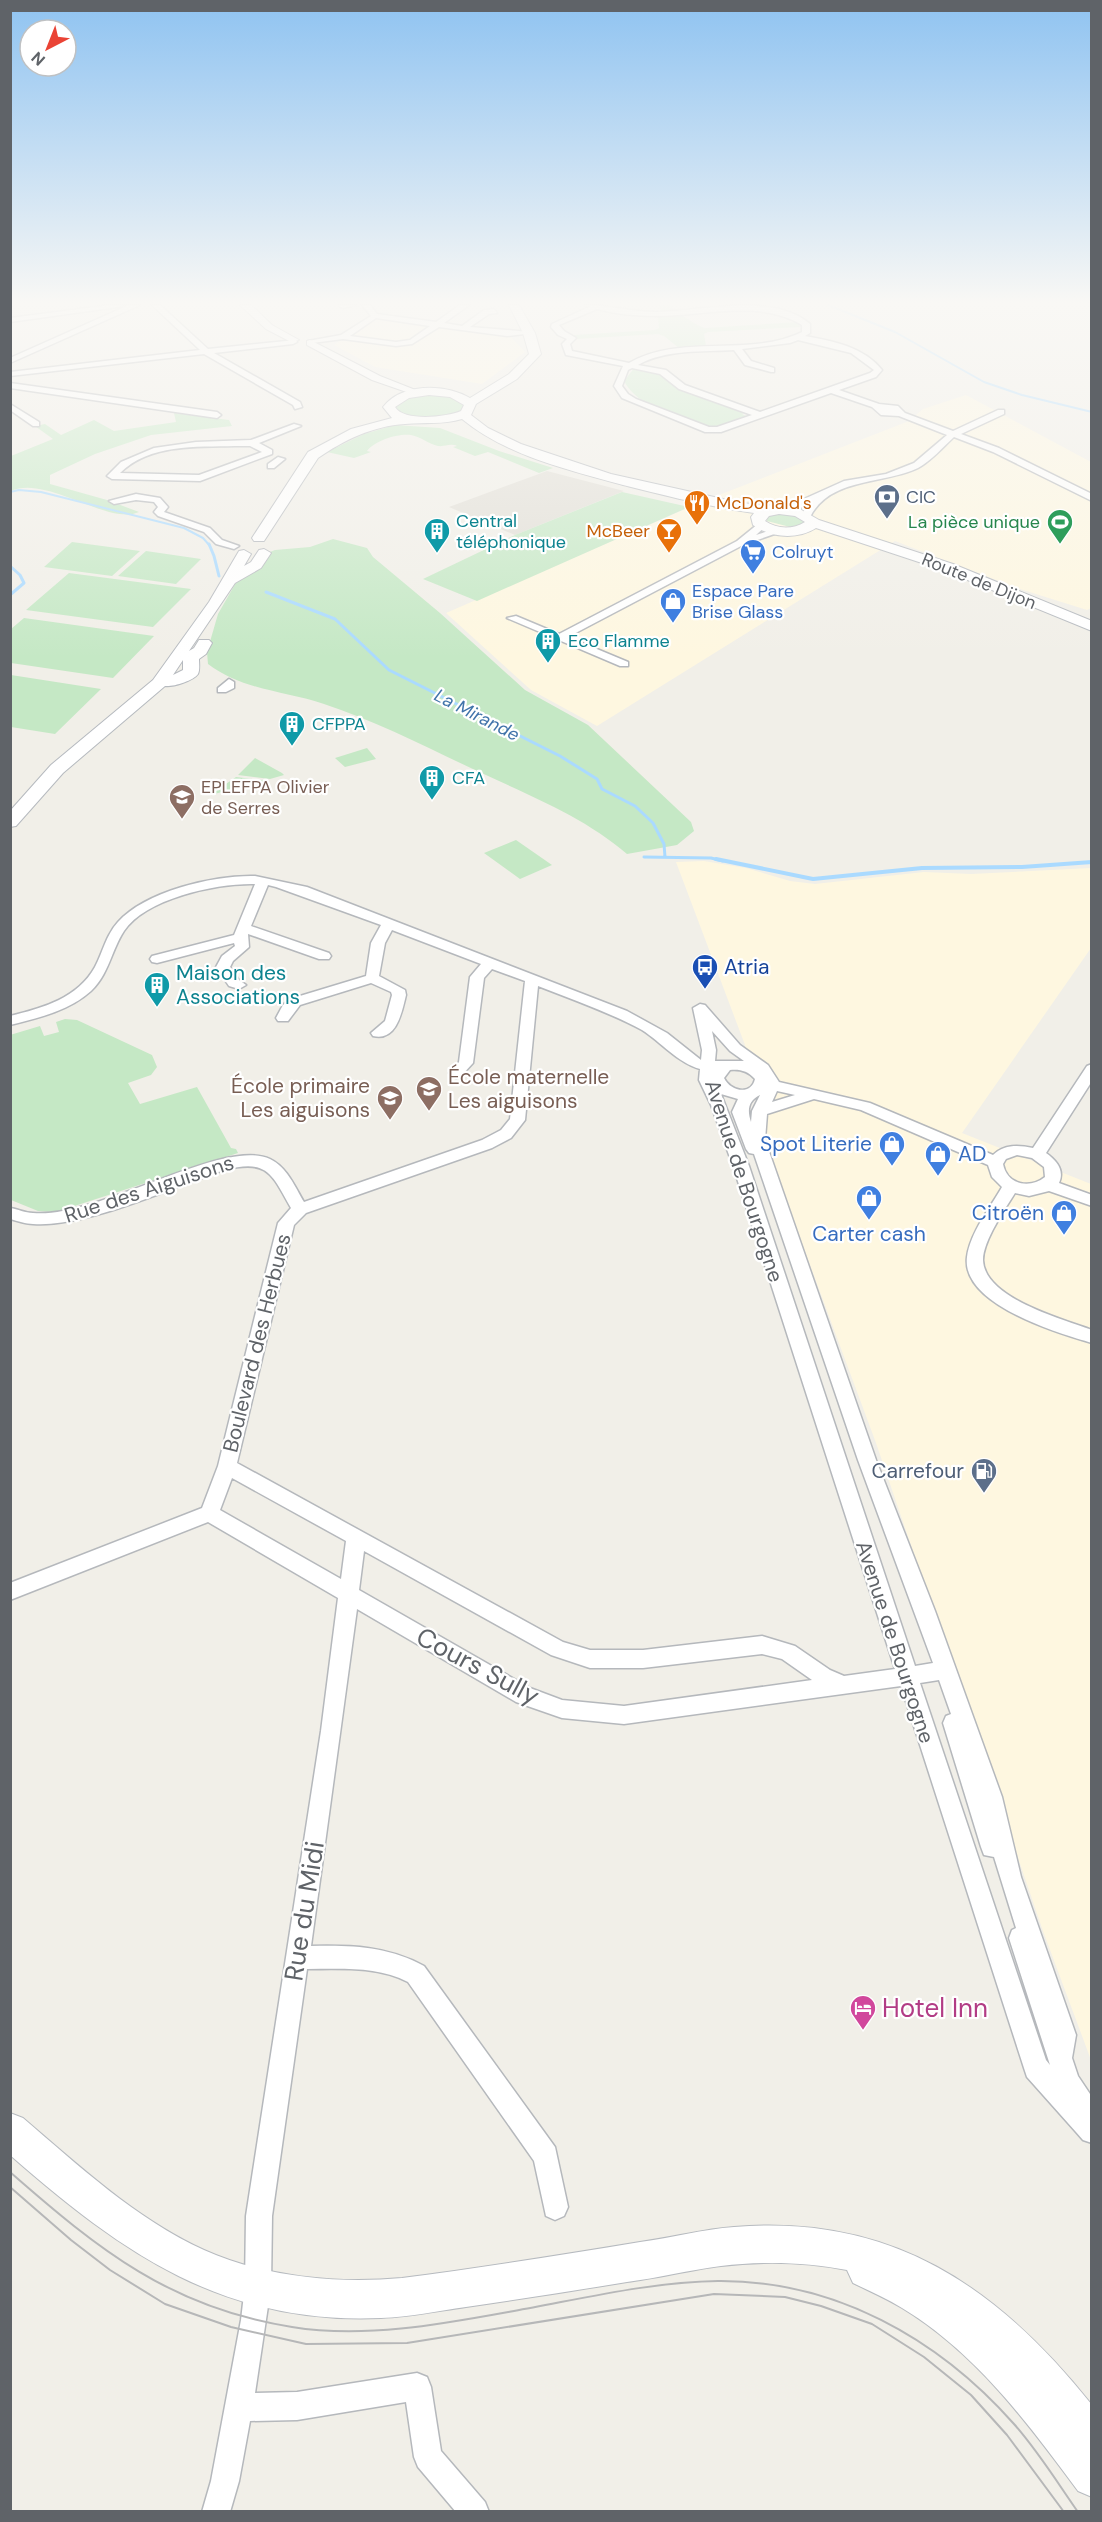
<svg xmlns="http://www.w3.org/2000/svg" width="1102" height="2522" viewBox="0 0 1102 2522" font-family="'DM Sans',sans-serif">
  <style>
    .commercial { fill: #fef7e0 }
    .education { fill: #e1ded6 }
    .green { fill: #c5e8c5 }
    .lines { fill: none; stroke-linecap: round; stroke-linejoin: round }
    .stream-far2 { stroke: #aadaff; stroke-width: 2 }
    .stream-far1 { stroke: #aadaff; stroke-width: 3 }
    .stream { stroke: #aadaff; stroke-width: 4 }
    .minor-casing { stroke: #b5b8bc; stroke-width: 3 }
    .tertiary-casing { stroke: #b5b8bc; stroke-width: 2 }
    .secondary-casing { stroke: #b6babf; stroke-width: 2 }
    .minor { fill: #fff; fill-rule: evenodd }
    .tertiary { fill: #fff; fill-rule: evenodd }
    .secondary { fill: #fff; fill-rule: evenodd }
    .tram { stroke: #b6b7b8; stroke-width: 2 }
    .labels { text-anchor: middle; dominant-baseline: central; stroke-width: 4.5; stroke-linejoin: round; paint-order: stroke }
    .far-service-label { font-size: 18px; fill: #4e5e75; stroke: #fff; text-anchor: start }
    .far-food-label { font-size: 18px; fill: #c56008; stroke: #fff; text-anchor: start }
    .far-culture-label { font-size: 18px; fill: #0d838f; stroke: #fff; text-anchor: start }
    .far-leisure-label { font-size: 18px; fill: #27864d; stroke: #fff; text-anchor: end }
    .far-shop-label { font-size: 18px; fill: #366cbe; stroke: #fff; text-anchor: start }
    .far-street-label { font-size: 18px; fill: #5f6368; stroke: #fff }
    .far-water-label { font-size: 18px; font-style: italic; fill: #4174aa; stroke: #fff }
    .far-education-label { font-size: 18px; fill: #785e54; stroke: #fff; text-anchor: start }
    .transit-label { font-size: 21px; fill: #164399; stroke: #fff; text-anchor: start }
    .culture-label { font-size: 21px; fill: #0d838f; stroke: #fff; text-anchor: start }
    .education-label { font-size: 21px; fill: #785e54; stroke: #fff; text-anchor: start }
    .shop-label { font-size: 21px; fill: #366cbe; stroke: #fff; text-anchor: end }
    .street-label { font-size: 21px; fill: #5f6368; stroke: #fff }
    .service-label { font-size: 21px; fill: #4e5e75; stroke: #fff; text-anchor: end }
    .near-street-label { font-size: 26px; fill: #5f6368; stroke: #fff }
    .near-hotel-label { font-size: 26px; fill: #b23c85; stroke: #fff; text-anchor: start }
  </style>
  <rect width="100%" height="100%" fill="#f1efe8"/>
  <path class="commercial" d="M378,317L510,336L525,352L482,384L375,367L334,345Z
    M966,395L1091,462V608L1087,610L1014,587L895,541L597,726L531,690L446,613L706,500L909,421L923,409Z
    M704,861L746,868L790,881L815,884L924,872L971,874L1091,868V948L962,1133L1091,1184V2060L1043,1931L876,1443L773,1165L745,1045L676,862Z"/>
  <path class="education" d="M547,471L624,491L515,535L449,507Z"/>
  <path class="green" d="M658,305H670C675,311 697,326 705,328L797,322L801,327L708,332L704,334L706,346L679,348L664,336L658,334L576,339L573,335L655,330L659,328L658,316L663,312Z
    M635,367L658,372L674,386L744,413L742,414L746,416L715,427L705,426C678,416 638,408 624,381Z
    M417,395C434,395 455,391 466,407L456,415L413,419L395,410L396,403Z
    M174,413L229,420L232,426L151,435L95,454L50,475V484L107,500L139,512C108,526 47,475 11,491V456L53,439L35,426L45,424L61,435L94,420L114,431L176,422Z
    M395,425L440,428L499,451L553,468L539,473L488,452L475,456L453,447L457,446C449,443 445,447 438,446C429,444 421,437 411,435C399,433 375,440 367,451L371,452L354,458L327,452L364,434Z
    M622,492L689,507L477,601L423,579L515,535Z
    M775,513H791L805,520V523L790,527L767,521V517Z
    M333,539L367,548L373,557L440,613L525,690L588,725L691,822L694,831L677,845L627,854C583,816 528,795 475,770C426,747 376,721 324,704C285,691 242,690 208,664L207,652L218,614L238,579L265,554L275,550L310,547Z
    M72,542L140,551L112,576L44,567Z
    M146,551L201,559L176,584L118,576Z
    M69,573L191,589L153,627L26,610Z
    M24,618L154,636L113,678L11,663V629Z
    M11,675L101,689L55,734L11,727Z
    M367,748L376,759L345,767L335,758Z
    M255,758L282,773L284,775L270,779L238,775Z
    M236,777L267,781L210,795Z
    M516,840L552,865L520,879L484,853Z
    M65,1019L77,1020L152,1055L157,1067L151,1075L128,1083L140,1104L197,1087L231,1148L236,1149L238,1153L56,1212L38,1211L11,1200L10,1035L40,1026L44,1036L59,1032L56,1022Z"/>
  <g class="lines">
    <path class="stream-far2" d="M828,305L895,332L984,382L1022,395L1092,412
      M10,492L19,490L41,492L184,528L203,538L210,546"/>
    <path class="stream-far1" d="M209,544L214,556L219,576
      M10,566L20,575L24,583L10,595
      M266,592L335,619L389,670L560,756L597,779L602,789L635,806L653,823L664,844L665,857
      M644,857L711,858L723,861"/>
    <path class="stream" d="M716,859L813,879L922,868L1022,867L1092,862"/>
    <g class="minor-casing">
      <path id="minor" d="M110,305L125,306L10,322V318Z
        M129,305H140L10,363V358Z
        M152,305H160L208,349L296,340L297,342L293,344L214,353L300,402L302,407L295,409L293,405L204,354L10,376V372L200,350Z
        M356,305L343,308L339,306L340,305Z
        M362,305H370L377,314L436,322L460,305H469L444,323L462,326L484,310L494,309L497,313L489,314L470,327C480,328 529,331 533,333L507,336L439,327L412,344L396,346L343,339L312,343L308,341L341,335L371,316ZM376,318L430,326L410,340L396,342L350,336Z
        M585,305C609,305 632,312 657,312C702,311 773,292 810,324V333L805,336C833,341 864,347 882,370L876,377L839,390L879,404L898,406L905,413L953,431L998,410H1004V414L961,434L999,448L1092,494V501L993,452L954,437C943,447 931,461 918,468C883,485 830,477 810,517L802,515L807,505L790,512H784V508L844,481L886,474L914,463L947,435L899,416L881,415L872,407L831,393L721,432H705L622,398L614,386L623,366L566,355L562,344L567,339L558,335L551,327L552,324L589,307ZM597,309C616,314 636,316 657,316C705,316 758,299 802,325V332C749,358 681,333 629,363L572,351L570,344L576,338L564,331L559,325ZM798,340L851,353L874,370L870,373L760,412L685,385L666,370L638,365C665,349 704,352 734,350L745,365L771,372H774V368L751,361L742,349L790,343ZM632,368L660,374L679,389L752,415L717,427H709L636,399L628,394L622,386L628,370Z
        M10,383L217,412L221,415L217,418L10,388Z
        M10,404L39,422V426H33L10,410Z
        M294,424L301,426L259,443L272,450V454L200,481L112,479L107,476L121,462L154,448L196,442L251,440ZM235,446H250L262,452L199,475L120,473C149,444 196,447 235,446Z
        M278,457L285,459L274,468H268V464Z
        M136,494L160,498L168,507L164,512L210,528L222,540L239,546L234,549L216,544L204,532L158,516L154,512L158,507L154,502L136,500L114,504L109,501Z
        M758,524L766,526L756,535L778,528L783,531L743,545L568,637L628,662V666H620L507,618L516,616L559,634L737,541Z
        M229,679L234,682V688L226,692H218V688Z
        M255,876L307,887L627,1011L667,1033L701,1060L702,1050L693,1008L700,1004L705,1005L740,1045L768,1065L779,1082L870,1103L993,1155C1004,1144 1019,1145 1033,1148L1087,1066L1092,1064V1081L1046,1153C1056,1160 1065,1170 1059,1183L1092,1195V1206L1049,1191L1029,1196L1015,1193C1005,1209 983,1241 983,1260C984,1298 1062,1319 1092,1330V1343C1057,1333 961,1304 967,1257C970,1233 990,1208 1002,1187L992,1177L988,1165L861,1110L814,1099L767,1114L765,1140L876,1460L935,1611L1002,1797L1021,1877L1076,2035L1072,2058L1078,2076L1092,2097V2143L1083,2140L1076,2132L1027,2077L1024,2068L901,1686L624,1724L562,1718L516,1702L357,1609L311,1946C351,1945 388,1946 424,1966L555,2147L568,2207L564,2216L555,2220L546,2216L534,2161L408,1982C377,1966 341,1969 307,1969L272,2216L271,2286L255,2393L297,2392L417,2373L427,2377L431,2387L441,2451L485,2502L489,2512H456L418,2467L414,2457L406,2402L297,2420L250,2421L239,2481L230,2512H202L211,2481L241,2320L245,2286L246,2216L321,1731L338,1598L208,1522L10,1600V1583L202,1508L218,1466L278,1223L291,1208C271,1173 268,1159 224,1170C173,1187 86,1228 33,1224C26,1224 18,1221 10,1219V1208C18,1209 25,1213 33,1213C98,1219 223,1137 270,1159C287,1167 295,1187 304,1202L482,1140L501,1130L510,1119L525,981L492,969L484,978L473,1063L461,1076L456,1078L449,1073L459,1062L470,977L481,964L392,930L385,943L379,976L405,990L406,995C402,1011 397,1042 373,1036L371,1033L385,1021L392,995L391,992L371,983L300,1005L288,1021H278L276,1018L283,1005L290,999L366,976L371,943L381,925L276,887L268,885L251,926L329,953L331,956L329,959H319L248,934L249,947L233,961L230,967L239,980L246,985L239,989L229,986L216,967L222,956L235,946L234,943L157,963L152,962L150,959L152,956L234,935L255,884C218,883 146,898 124,931C111,951 109,974 91,991C69,1011 38,1018 10,1025V1016C43,1008 78,998 95,967C103,952 106,935 118,922C146,891 214,875 255,876ZM538,986C573,1000 609,1012 642,1030C661,1042 678,1063 700,1069L699,1080L711,1105L733,1166L895,1669L844,1676L830,1670L795,1646L762,1636L643,1650H590L563,1642L237,1463L294,1225L306,1213L492,1148L511,1138L525,1120ZM712,1031L730,1051L744,1061H715L716,1050ZM730,1070C740,1069 748,1071 755,1079C751,1096 730,1091 724,1078ZM777,1091L795,1095L772,1102ZM721,1094L738,1099L732,1112L746,1149L749,1153L754,1154L858,1460L933,1663L915,1666L749,1166ZM760,1095L752,1111L751,1122C747,1110 748,1101 760,1095ZM1017,1155L1032,1158L1044,1167L1045,1177C1030,1189 1007,1185 1003,1164L1006,1159ZM232,1478L346,1541L341,1579L220,1510ZM364,1551L551,1655L590,1668H643L762,1654L782,1659L812,1680L624,1706L562,1700L530,1688L359,1590ZM939,1680L951,1714L946,1716L943,1723L981,1847L984,1855L994,1857L1016,1928L1012,1930L1009,1938L1050,2065L1046,2060L920,1683Z"/>
    </g>
    <g class="tertiary-casing">
      <path id="tertiary" d="M240,305H251L272,325L299,340L291,342L266,329Z
        M310,340L380,376L423,393L418,396L372,380L307,345V341Z"/>
    </g>
    <g class="secondary-casing">
      <path id="secondary" d="M509,305H519L535,333L541,354L517,379L476,404L471,415L488,428L521,444L611,474L741,503L798,508L819,520L953,564L1092,621V631L943,570L816,528C797,540 771,538 753,525L751,517L754,513C710,507 667,496 623,485C569,470 507,456 462,419C443,425 425,422 405,424C373,426 344,440 318,458L264,541H254L252,538L308,452L351,429L392,418L383,407C401,383 445,383 470,398L509,374L529,354L523,333ZM429,395L450,397L464,405L461,411C447,417 404,422 395,407L409,398ZM779,514L795,516L805,522C792,530 777,529 765,521L769,516Z
        M264,549L271,553L261,568L235,583L189,651L194,648L199,640H209L212,643L206,654L199,659C199,663 200,670 198,674C193,681 173,687 165,686L63,773L16,826L10,827V811L51,765L153,680L209,602L239,551L244,550L251,554L244,566L251,562L259,550ZM183,660V670L173,675Z
        M10,2113L23,2118C79,2166 136,2219 204,2250C264,2277 337,2284 402,2278C481,2268 561,2255 640,2242C672,2238 703,2229 734,2227C891,2214 997,2286 1092,2405V2497L1078,2491C1028,2423 975,2352 902,2308C886,2298 869,2291 853,2283L847,2270C806,2262 762,2261 721,2266C689,2270 658,2278 627,2282C573,2291 520,2299 466,2307C438,2311 409,2317 381,2318C224,2325 123,2254 10,2155Z"/>
    </g>
    <use href="#minor" class="minor"/>
    <use href="#tertiary" class="tertiary"/>
    <use href="#secondary" class="secondary"/>
    <path class="tram" d="M10,2172C99,2250 171,2308 292,2327C364,2339 443,2324 514,2311C581,2299 650,2282 718,2281C834,2280 938,2338 1014,2424C1038,2451 1057,2482 1078,2512
      M10,2187L71,2240L110,2270L165,2304L231,2327L306,2344L407,2343L714,2294L785,2297L821,2306L872,2324L924,2357L971,2395L1007,2435L1064,2512"/>
  </g>
  <linearGradient id="sky" x2="0" y2="1"><stop stop-color="#8fc3f1"/><stop offset="0.46" stop-color="#f9f8f5"/><stop offset="1" stop-color="#f9f8f5" stop-opacity="0"/></linearGradient>
  <rect width="1102" height="658" fill="url(#sky)"/>
  <defs>
    <g id="bank-pin" transform="scale(1.35)"><path d="M0 17L-7.5 6A9.5 9.5 0 1 1 7.5 6Z" fill="#5c6f8a" stroke="#fff"/><path d="M-6-4H6V4H-6ZM0-2.3a2.3 2.3 0 1 0 0 4.6a2.3 2.3 0 1 0 0-4.6Z" fill="#fff"/></g>
    <g id="restaurant-pin" transform="scale(1.35)"><path d="M0 17L-7.5 6A9.5 9.5 0 1 1 7.5 6Z" fill="#e8710a" stroke="#fff"/><path d="M-5-6h1v4h1v-4h1v4h1v-4h1v5L-1.5 .5V6h-2V.5L-5-1ZM5-6V6H3V1.5H1.5Q1.5-4 5-6Z" fill="#fff"/></g>
    <g id="stadium-pin" transform="scale(1.35)"><path d="M0 17L-7.5 6A9.5 9.5 0 1 1 7.5 6Z" fill="#2e9e5b" stroke="#fff"/><path d="M0-5a6.5 5 0 1 0 0 10a6.5 5 0 1 0 0-10ZM-3.5-1.8h7v3.6h-7Z" fill="#fff"/></g>
    <g id="building-pin" transform="scale(1.35)"><path d="M0 17L-7.5 6A9.5 9.5 0 1 1 7.5 6Z" fill="#0f9aa8" stroke="#fff"/><path d="M-4-6H4V6H1V3H-1V6H-4ZM-2.5-4.3h1.7v1.8h-1.7ZM.8-4.3h1.7v1.8H.8ZM-2.5-1h1.7V.8h-1.7ZM.8-1h1.7V.8H.8Z" fill="#fff"/></g>
    <g id="bar-pin" transform="scale(1.35)"><path d="M0 17L-7.5 6A9.5 9.5 0 1 1 7.5 6Z" fill="#e8710a" stroke="#fff"/><path d="M-6-5H6L.8 .8V4.5H3.5V6h-7V4.5H-.8V.8Z" fill="#fff"/></g>
    <g id="supermarket-pin" transform="scale(1.35)"><path d="M0 17L-7.5 6A9.5 9.5 0 1 1 7.5 6Z" fill="#3f7fe0" stroke="#fff"/><path d="M-6-5.5h2.5l.6 2H6L4.5 2H-2.5L-4.4-4H-6ZM-1.5 3.2a1.3 1.3 0 1 0 .1 0ZM3 3.2a1.3 1.3 0 1 0 .1 0Z" fill="#fff"/></g>
    <g id="shop-pin" transform="scale(1.35)"><path d="M0 17L-7.5 6A9.5 9.5 0 1 1 7.5 6Z" fill="#3f7fe0" stroke="#fff"/><path d="M-5-2.5h2.3a2.7 3.5 0 0 1 5.4 0H5L5.5 6h-11ZM-1.5-2.5h3a1.5 2.3 0 0 0-3 0Z" fill="#fff"/></g>
    <g id="school-pin" transform="scale(1.35)"><path d="M0 17L-7.5 6A9.5 9.5 0 1 1 7.5 6Z" fill="#8d6e63" stroke="#fff"/><path d="M0-5L7-2L0 1L-7-2ZM-4 1L0 2.5L4 1V4Q0 6-4 4Z" fill="#fff"/></g>
    <g id="bus-pin" transform="scale(1.35)"><path d="M0 17L-7.5 6A9.5 9.5 0 1 1 7.5 6Z" fill="#1a4fb4" stroke="#fff"/><path d="M-5-6H5V4H4V6H2V4H-2V6H-4V4H-5ZM-3.5-4V0h7V-4ZM-3.5 1.2v1.5H-2V1.2ZM2 1.2v1.5H3.5V1.2Z" fill="#fff"/></g>
    <g id="fuel-pin" transform="scale(1.35)"><path d="M0 17L-7.5 6A9.5 9.5 0 1 1 7.5 6Z" fill="#5c6f8a" stroke="#fff"/><path d="M-5.5-6h7V0h2V4h1.3V-2.5L3-4.5l.8-.8L6-3V5H2.5V1h-1V6h-7ZM-4.2-4.7v3.2H.2V-4.7Z" fill="#fff"/></g>
    <g id="hotel-pin" transform="scale(1.35)"><path d="M0 17L-7.5 6A9.5 9.5 0 1 1 7.5 6Z" fill="#d1479c" stroke="#fff"/><path d="M-6-4.5h1.5V1H6V5H4.5V3h-9V5H-6ZM-4 0a1.8 1.8 0 1 1 3.6 0ZM.5 0V-2.5h3Q6-2.5 6 0Z" fill="#fff"/></g>
  </defs>
  <g fill-rule="evenodd">
    <use href="#bank-pin" x="887" y="497"/>
    <use href="#restaurant-pin" x="697" y="503"/>
    <use href="#stadium-pin" x="1060" y="522"/>
    <use href="#building-pin" x="437" y="531"/>
    <use href="#bar-pin" x="669" y="531"/>
    <use href="#supermarket-pin" x="753" y="552"/>
    <use href="#shop-pin" x="673" y="601"/>
    <use href="#building-pin" x="548" y="641"/>
    <use href="#building-pin" x="292" y="724"/>
    <use href="#building-pin" x="432" y="778"/>
    <use href="#school-pin" x="182" y="797"/>
    <use href="#bus-pin" x="705" y="967"/>
    <use href="#building-pin" x="157" y="985"/>
    <use href="#school-pin" x="429" y="1089"/>
    <use href="#school-pin" x="390" y="1098"/>
    <use href="#shop-pin" x="892" y="1144"/>
    <use href="#shop-pin" x="938" y="1154"/>
    <use href="#shop-pin" x="869" y="1198"/>
    <use href="#shop-pin" x="1064" y="1213"/>
    <use href="#fuel-pin" x="984" y="1471"/>
    <use href="#hotel-pin" x="863" y="2008"/>
  </g>
  <g class="labels">
    <g class="far-service-label">
      <text x="906" y="497">CIC</text>
    </g>
    <g class="far-food-label">
      <text x="716" y="503">McDonald's</text>
      <text x="650" y="531" text-anchor="end">McBeer</text>
    </g>
    <g class="far-culture-label">
      <text x="456" y="521">Central<tspan x="456" dy="21">téléphonique</tspan></text>
      <text x="568" y="641">Eco Flamme</text>
      <text x="312" y="724">CFPPA</text>
      <text x="452" y="778">CFA</text>
    </g>
    <g class="far-leisure-label">
      <text x="1040" y="522">La pièce unique</text>
    </g>
    <g class="far-shop-label">
      <text x="772" y="552">Colruyt</text>
      <text x="692" y="591">Espace Pare<tspan x="692" dy="21">Brise Glass</tspan></text>
    </g>
    <g class="far-street-label">
      <text transform="translate(979 581) rotate(22)">Route de Dijon</text>
    </g>
    <g class="far-water-label">
      <text transform="translate(477 715) rotate(27)">La Mirande</text>
    </g>
    <g class="far-education-label">
      <text x="201" y="787">EPLEFPA Olivier<tspan x="201" dy="21">de Serres</tspan></text>
    </g>
    <g class="transit-label">
      <text x="724" y="967">Atria</text>
    </g>
    <g class="culture-label">
      <text x="176" y="973">Maison des<tspan x="176" dy="24">Associations</tspan></text>
    </g>
    <g class="education-label">
      <text x="448" y="1077">École maternelle<tspan x="448" dy="24">Les aiguisons</tspan></text>
      <text x="370" y="1086" text-anchor="end">École primaire<tspan x="370" dy="24">Les aiguisons</tspan></text>
    </g>
    <g class="shop-label">
      <text x="872" y="1144">Spot Literie</text>
      <text x="958" y="1154" text-anchor="start">AD</text>
      <text x="1044" y="1213">Citroën</text>
      <text x="869" y="1234" text-anchor="middle">Carter cash</text>
    </g>
    <g class="street-label">
      <text transform="translate(744 1181) rotate(72)">Avenue de Bourgogne</text>
      <text transform="translate(149 1189) rotate(-18)">Rue des Aiguisons</text>
      <text transform="translate(257 1343) rotate(-76)">Boulevard des Herbues</text>
      <text transform="translate(895 1642) rotate(72)">Avenue de Bourgogne</text>
    </g>
    <g class="service-label">
      <text x="964" y="1471">Carrefour</text>
    </g>
    <g class="near-street-label">
      <text transform="translate(478 1666) rotate(28)">Cours Sully</text>
      <text transform="translate(304 1911) rotate(-81)">Rue du Midi</text>
    </g>
    <g class="near-hotel-label">
      <text x="882" y="2008">Hotel Inn</text>
    </g>
  </g>
  <rect width="1102" height="2522" fill="none" stroke="#5f6368" stroke-width="24"/>
  <g transform="translate(48 48) rotate(222)"><circle r="28" fill="#ffffff" stroke="#bfc1c3" stroke-width="1.5"/>
  <path d="M0-4.5L10 22L0 15L-10 22Z" fill="#ea4335"/>
  <text y="-9" font-size="16" font-weight="bold" text-anchor="middle" fill="#5f6368">N</text>
  </g>
</svg>
